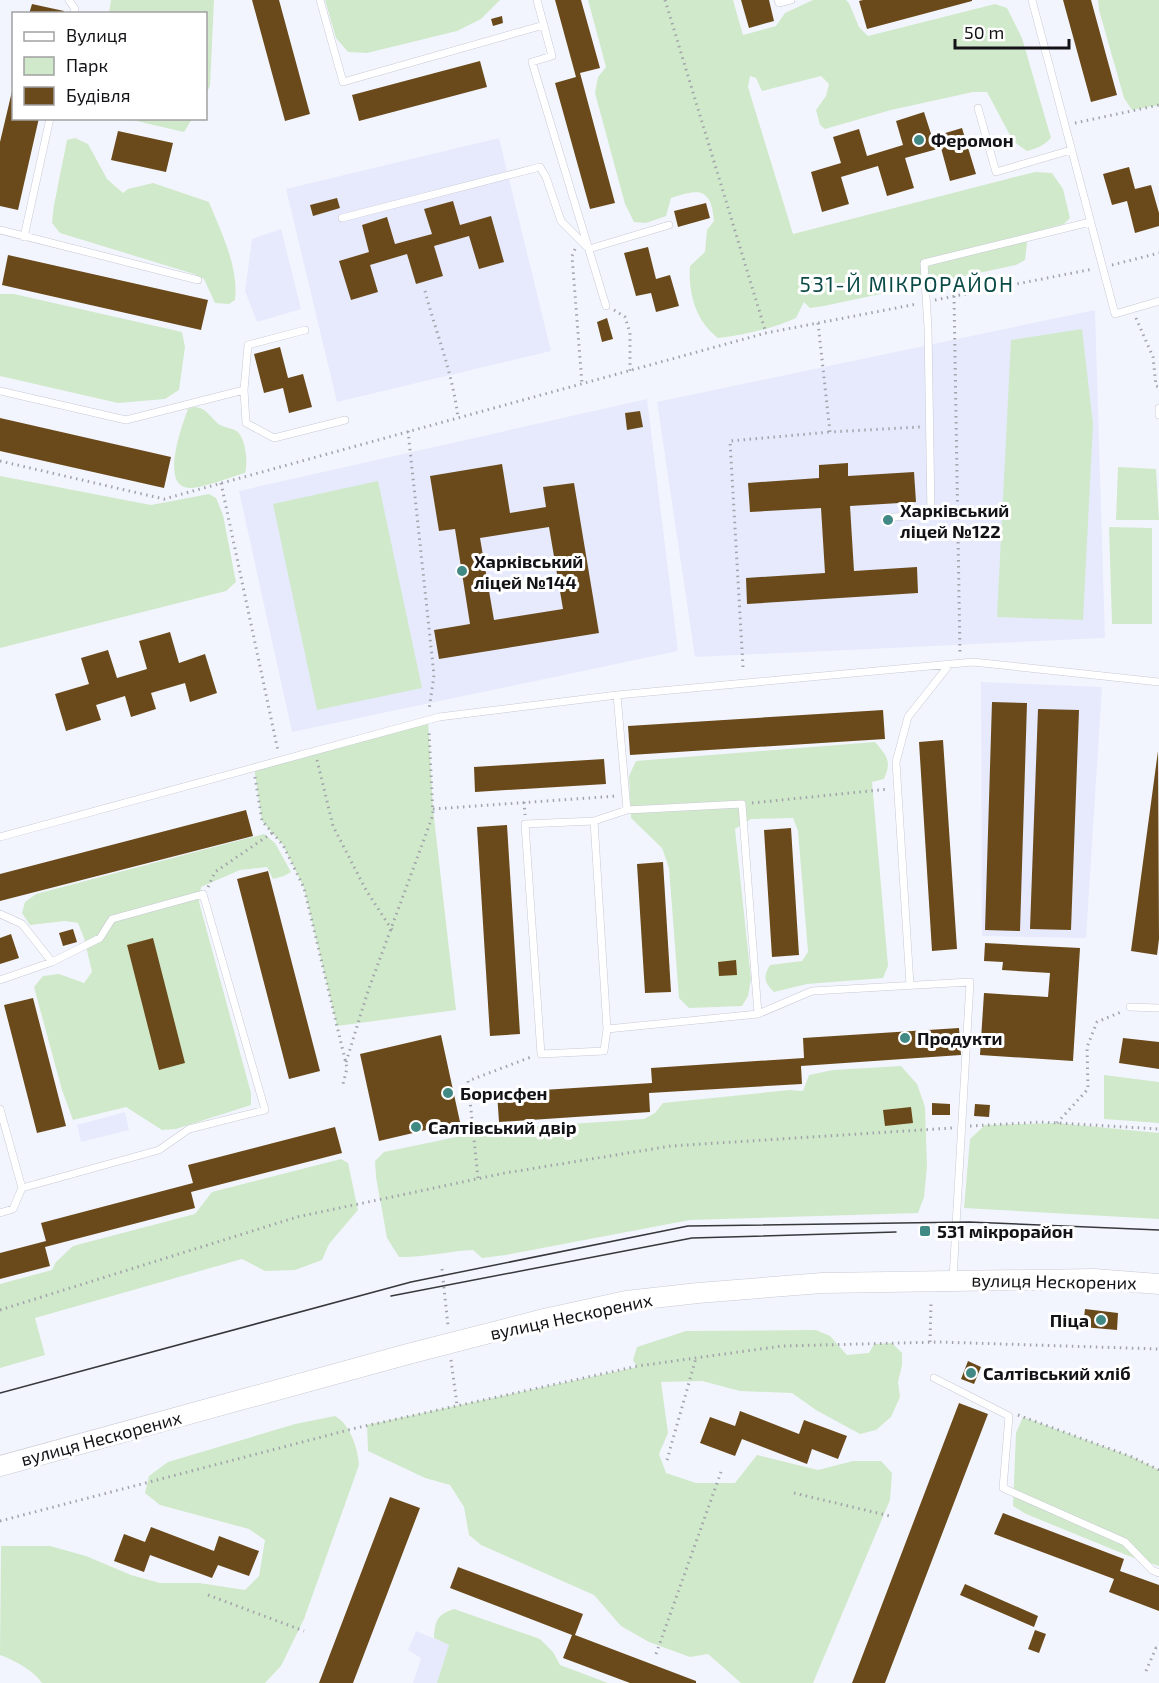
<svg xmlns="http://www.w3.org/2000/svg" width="1159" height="1683" viewBox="0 0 1159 1683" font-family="'Exo 2',sans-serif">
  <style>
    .built { fill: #e6eafc }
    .green { fill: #d0e9ca }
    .building { fill: #6a4a1a; fill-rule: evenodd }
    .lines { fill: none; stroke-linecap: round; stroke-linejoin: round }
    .lane-casing { stroke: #c7c9d4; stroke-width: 8 }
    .secondary-casing { stroke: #c7c9d4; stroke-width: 21 }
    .path { stroke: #a3a4ab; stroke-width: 3; stroke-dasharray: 1.5 4.5; stroke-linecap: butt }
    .lane { stroke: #fff; stroke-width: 7 }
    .secondary { stroke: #fff; stroke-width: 20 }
    .tram { stroke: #37383c; stroke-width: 1.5 }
    .poi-dot { fill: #418984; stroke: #fff; stroke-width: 2 }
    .labels { text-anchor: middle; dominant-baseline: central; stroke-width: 6; stroke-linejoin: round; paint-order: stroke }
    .poi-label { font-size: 18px; font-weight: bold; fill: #131317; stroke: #fff; text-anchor: start }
    .street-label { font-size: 18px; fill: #131317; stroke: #fff }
    .quarter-label { font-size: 21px; letter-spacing: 1.5px; fill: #094946; stroke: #fff }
  </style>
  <rect width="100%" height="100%" fill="#f3f5fe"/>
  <path class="built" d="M499,138L551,351L337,402L286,189Z
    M281,229L301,309L257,322L245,291L252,239Z
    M1095,310L1105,638L695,657L657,402Z
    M647,399L678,651L292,732L239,491Z
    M981,682L1102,687L1086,938L982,936Z
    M125,1112L129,1130L81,1142L77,1125Z
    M416,1631L449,1645L438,1683H413L421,1658L408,1650Z"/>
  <path class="green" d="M111,0H214L210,86L206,94V14L109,13Z
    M325,0H500L481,19L457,31L367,53L348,52L336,38Z
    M588,0H733L743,35L776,26L785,13L813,0H846L849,3L859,27L868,36L995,4L1007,8L1022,38L1051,138C1043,146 1038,148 1027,151L1013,141L987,92H973L891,110L825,129L820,125L816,110L826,96L829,84L821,76L762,91L756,78L750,76L748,87L793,234L1035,172L1052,173L1063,189L1070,218L1064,224L1028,234L1025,260L1016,265L824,306L810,308L804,302L796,318C771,329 745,335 718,338C696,321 688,294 690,266L705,252L707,230L714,221C711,187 699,189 671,198L666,216L646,223L634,222L625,204L595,93L598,77L606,67Z
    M1098,0H1159V105L1132,110L1124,98L1099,10Z
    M128,119H192L184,132Z
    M75,138L88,144L107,179L123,193L128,189L153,183L209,202C221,232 239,267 235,300L229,304L215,303L204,279L194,274L60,233L52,223L54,205L67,140Z
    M0,294H14L182,332L185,347L179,390L165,399L118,403L0,376Z
    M1082,329L1093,424L1083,620L997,617L1011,340Z
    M194,407C207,407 211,419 220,425C226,428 233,428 238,432C246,441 248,462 245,473C231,477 203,488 190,488C159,488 182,425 188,409Z
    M1118,467L1156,469L1159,520H1116Z
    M0,476L151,505L209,494L216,498L223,515L236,582L226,591L0,648Z
    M378,481L422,688L317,710L273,504Z
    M1109,527L1152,528V624H1112Z
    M428,719L433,809L456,1010L337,1026L304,888L283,845L262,821L254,767Z
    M875,742C887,756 892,761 884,779L872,782L888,966L883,978L807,984L774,992C764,983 763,976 770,965L802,961L808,952L798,831L793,818L751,819L735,829L751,979L748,996L742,1006L689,1008L679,998L669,868L662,848L631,818L629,776L636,761Z
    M264,834L275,843L291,872L284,876L273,879L267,867L240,870L201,887L199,902L251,1093V1105L176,1129L162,1130L126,1107L73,1120L62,1090L34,987L43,976L59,974L84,983L92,972L84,938L78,923L65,921L30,925L22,913L25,902L36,894Z
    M901,1066L917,1084L925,1107L927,1166L924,1197L918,1213L690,1220L506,1255L482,1258L473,1250C448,1251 423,1258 399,1257L387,1238L376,1177L375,1161L384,1152L495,1129L644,1119L655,1113L663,1103L790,1090L803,1091L809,1075L833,1070Z
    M1104,1075L1159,1082V1123L1104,1119Z
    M1057,1123L1159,1133V1219L964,1208L970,1139L985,1125Z
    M341,1159L348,1163L358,1210L329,1244L322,1260L295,1270L265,1271L242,1259L35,1318L45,1355L0,1368V1284L52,1270L56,1262L73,1246L195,1214L212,1192Z
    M816,1330L830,1336L847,1355L869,1353L874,1344L892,1343L902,1353V1365L898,1382L900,1397L891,1417L876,1430L860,1434L816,1410L792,1393L740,1391L702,1381L661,1382L668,1433L659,1454L666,1473L696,1483H735L757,1455L818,1470L853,1461H881L892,1473L890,1500L813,1683H741L708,1654L690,1657L649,1642L621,1626L594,1595L481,1545L469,1535L464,1507L450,1485L425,1478L368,1451L367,1425L637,1367L633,1360L637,1347L686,1331Z
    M335,1416C350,1424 358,1448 359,1465L304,1619L281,1666L265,1683H42C33,1670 14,1660 0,1655L1,1546H50L86,1556L131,1575L160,1583H199L245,1590L259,1576L265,1540L249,1529L160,1505L145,1493L149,1476L168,1462L295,1424Z
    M1023,1417L1132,1457L1159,1470V1566L1129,1556L1026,1514L1013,1506L1016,1433Z
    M454,1609L540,1639L553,1652L560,1665L608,1683H437L449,1645L434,1638C435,1620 437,1615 454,1609Z"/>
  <path class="building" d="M252,0H279L310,114L285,121Z
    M555,0H581L600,68L580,73L615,203L590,209L555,83L576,77Z
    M741,0H769L774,21L749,28Z
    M863,0H972V1L867,29L859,1Z
    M1063,0H1091L1117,95L1091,102Z
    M32,4L64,11L63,14H29Z
    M502,16L503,23L493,26L491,19Z
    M480,61L487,87L359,121L352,95Z
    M13,87L14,118H39L18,210L0,206V142Z
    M924,112L932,137L962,128L976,174L950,181L941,148L905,158L914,188L887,196L878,166L841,177L849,204L822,212L811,172L841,163L833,137L859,129L867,156L903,145L896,121Z
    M118,131L173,143L166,172L111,160Z
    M1129,167L1135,189L1151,185L1159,213V226L1135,233L1127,201L1112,205L1103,174Z
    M337,198L340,208L313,216L310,205Z
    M453,201L460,225L491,216L504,262L479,269L469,236L434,246L443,276L416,284L407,254L370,265L378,292L351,300L339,261L369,252L362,225L387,217L395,244L432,234L424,209Z
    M706,203L710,218L678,227L674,211Z
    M648,247L656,279L670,275L679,306L656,312L651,293L636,296L624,253Z
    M8,255L208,300L201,330L2,285Z
    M607,318L613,339L602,342L597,322Z
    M280,347L288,378L303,374L312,407L289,413L283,388L264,393L254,354Z
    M640,411L643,427L627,430L625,413Z
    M0,418L171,457L164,488L0,451Z
    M848,463V476L914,472L916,502L850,506L854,571L917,567L918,593L747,604L746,578L825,573L821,508L750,512L748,483L819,478V465Z
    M502,464L510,513L546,507L543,487L574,483L599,633L439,659L434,630L470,624L455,529L439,531L430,476ZM549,527L563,609L494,620L480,538Z
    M170,632L179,663L205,654L217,693L190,702L185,683L151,693L156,709L131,717L125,696L96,705L101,720L66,731L55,694L89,684L81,658L108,650L117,678L147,669L139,641Z
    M992,702L1027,703L1020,931L985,930Z
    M1038,709L1079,710L1071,930L1030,929Z
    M883,710L885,739L630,755L628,726Z
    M943,740L957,949L932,951L919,742Z
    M1158,751L1159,939L1157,955L1131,951Z
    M604,759L606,784L475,792L474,767Z
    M246,810L253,836L0,901V874Z
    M507,825L520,1034L490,1036L477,827Z
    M791,828L799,955L772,957L764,830Z
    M663,862L671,992L645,993L637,864Z
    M268,871L320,1071L289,1079L237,879Z
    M73,929L77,942L63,946L59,933Z
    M11,934L19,958L0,964V938Z
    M153,938L185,1063L159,1070L127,945Z
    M985,943L1080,948L1073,1061L980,1055L984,993L1048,997L1050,973L1002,970L1003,962L984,961Z
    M736,960L737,975L719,976L718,962Z
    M33,998L66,1126L37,1133L4,1005Z
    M959,1028L961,1055L801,1066L802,1084L649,1093L650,1112L499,1122L497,1093L652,1083L651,1068L804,1058L803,1038Z
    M441,1035L460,1122L379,1141L360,1054Z
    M1123,1038L1159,1042V1069L1119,1063Z
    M932,1103L950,1104V1115H932Z
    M975,1104L990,1105L989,1117L974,1116Z
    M911,1107L913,1123L885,1126L883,1110Z
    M335,1127L342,1153L191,1192L195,1208L45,1247L50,1266L0,1279V1253L46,1241L41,1223L193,1183L188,1165Z
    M1085,1309L1118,1313L1117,1330L1083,1327Z
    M968,1361L981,1367L974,1384L961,1379Z
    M959,1403L988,1414L885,1683H852Z
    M740,1411L799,1434L804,1420L847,1436L838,1459L812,1449L807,1464L742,1439L735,1456L700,1443L710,1417L735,1426Z
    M390,1497L420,1508L353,1683H319Z
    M1003,1513L1124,1559L1120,1571L1159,1585V1611L1109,1592L1114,1579L994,1534Z
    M151,1527L214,1551L219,1536L259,1551L249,1576L218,1565L212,1578L150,1555L144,1572L114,1561L124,1534L145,1542Z
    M458,1567L583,1614L575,1635L696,1681V1683H630L563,1658L572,1635L450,1588Z
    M965,1584L1038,1616L1034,1627L960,1595Z
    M1035,1630L1046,1634L1039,1653L1028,1649Z"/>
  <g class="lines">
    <g class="lane-casing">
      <path id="lane" d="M69,0L75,9L74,14
        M320,0L343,82L544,25
        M537,0L552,56L532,62L606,306
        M778,0L779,3L791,0
        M1032,0L1115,314L1159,301
        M978,108L996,172L1071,150
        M342,218L540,167L546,177L561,221L589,249L669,225
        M0,230L198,280
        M24,237L50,118
        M244,390L248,345L305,330
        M0,391L126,420L244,390L246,423L274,438L345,420
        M1159,408V415
        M894,517L931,514L928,328L924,263L1090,222
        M617,695L627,810L742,804L758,1014L812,991L970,982L953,1278
        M627,810L594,821L607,1029L758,1014
        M594,821L525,824L541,1054L604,1051L607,1029
        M0,837L439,717L617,695L973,662L1159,682
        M0,914L22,924L52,962
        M0,980L52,962L100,938L112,919L203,894L265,1110L189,1129L159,1150L22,1188L0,1109
        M910,985L896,762L908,717L949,665
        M1130,1007L1159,1008
        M0,1213L13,1209L22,1188
        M934,1378L1009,1416L1003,1488L1125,1542L1152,1570L1159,1573"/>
    </g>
    <g class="secondary-casing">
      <path id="secondary" d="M0,1466L408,1354L544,1319L626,1301L698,1293L822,1283L1094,1279L1159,1284"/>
    </g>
    <path class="path" d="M665,0L766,333
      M1075,123L1159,105
      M575,249L572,256L582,384
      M1112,265L1159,253
      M425,291C436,333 453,374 458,418
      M954,296L960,655
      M935,300L1093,269
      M614,310L625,317L630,333V371
      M1136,318L1153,357L1156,386L1159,387
      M818,323L830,432L920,427
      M408,431L434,675L429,710
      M0,461L164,499L766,333L917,304
      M221,483L278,751
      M743,667L730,441L830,432
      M317,760L333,826L366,890L392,930
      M255,777L262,821L283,845L304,888L347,1068L343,1084
      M524,802L525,815
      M752,803L889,789
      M433,809L617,796
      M208,887L215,872L272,833
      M346,1062L368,991L433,815L429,731
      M1057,1123L1088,1089L1087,1047L1097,1022L1121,1012
      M970,1126L1041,1122L1159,1129
      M478,1178L468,1081L531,1057
      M442,1269L448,1326
      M0,1310L297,1217L505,1173L671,1146L952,1128
      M930,1342L931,1303
      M451,1360L457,1405
      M1018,1415L1132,1457L1159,1470
      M667,1460L696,1358
      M794,1493L890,1516
      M0,1521L356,1428L638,1366L782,1346L939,1342L1159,1349
      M208,1595L304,1631
      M656,1654L721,1472
      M1146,1671L1156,1648L1159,1649"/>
    <use href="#lane" class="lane"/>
    <use href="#secondary" class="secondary"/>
    <path class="tram" d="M391,1296L692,1238L896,1232
      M0,1393L411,1282L688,1226L969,1222L1159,1230"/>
  </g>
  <g class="poi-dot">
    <circle cx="919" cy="140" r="6"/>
    <circle cx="888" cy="520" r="6"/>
    <circle cx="462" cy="571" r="6"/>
    <circle cx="905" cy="1038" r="6"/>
    <circle cx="448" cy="1093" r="6"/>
    <circle cx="416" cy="1127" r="6"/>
    <rect x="919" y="1225" width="12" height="12" rx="3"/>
    <circle cx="1101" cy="1320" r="6"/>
    <circle cx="971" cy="1373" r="6"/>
  </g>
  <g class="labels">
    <g class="poi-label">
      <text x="931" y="140">Феромон</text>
      <text x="900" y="510">Харківський<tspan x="900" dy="21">ліцей №122</tspan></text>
      <text x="474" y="561">Харківський<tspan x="474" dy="21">ліцей №144</tspan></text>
      <text x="917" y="1038">Продукти</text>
      <text x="460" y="1093">Борисфен</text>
      <text x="428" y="1127">Салтівський двір</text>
      <text x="937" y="1231">531 мікрорайон</text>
      <text x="1089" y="1320" text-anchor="end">Піца</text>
      <text x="983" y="1373">Салтівський хліб</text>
    </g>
    <g class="street-label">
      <text transform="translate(1054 1281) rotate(1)">вулиця Нескорених</text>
      <text transform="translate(571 1316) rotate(-12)">вулиця Нескорених</text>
      <text transform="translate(101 1438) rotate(-15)">вулиця Нескорених</text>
    </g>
    <g class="quarter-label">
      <text x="907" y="283">531-Й МІКРОРАЙОН</text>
    </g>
  </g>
  <rect x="12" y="12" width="195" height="108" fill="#ffffff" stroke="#a1a1a2" stroke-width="1.5"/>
  <rect x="24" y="32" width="30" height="9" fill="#ffffff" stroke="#a1a1a2" stroke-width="1.5"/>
  <text x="66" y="42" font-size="18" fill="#131317">Вулиця</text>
  <rect x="24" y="57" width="30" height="18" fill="#d0e9ca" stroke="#a1a1a2" stroke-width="1.5"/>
  <text x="66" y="72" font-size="18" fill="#131317">Парк</text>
  <rect x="24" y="87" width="30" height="18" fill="#6a4a1a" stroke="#a1a1a2" stroke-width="1.5"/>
  <text x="66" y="102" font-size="18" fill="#131317">Будівля</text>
  <path d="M955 39v9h114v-9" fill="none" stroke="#131317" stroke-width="3"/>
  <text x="964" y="39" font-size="18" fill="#131317" stroke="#ffffff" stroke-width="4.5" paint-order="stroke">50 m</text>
</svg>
